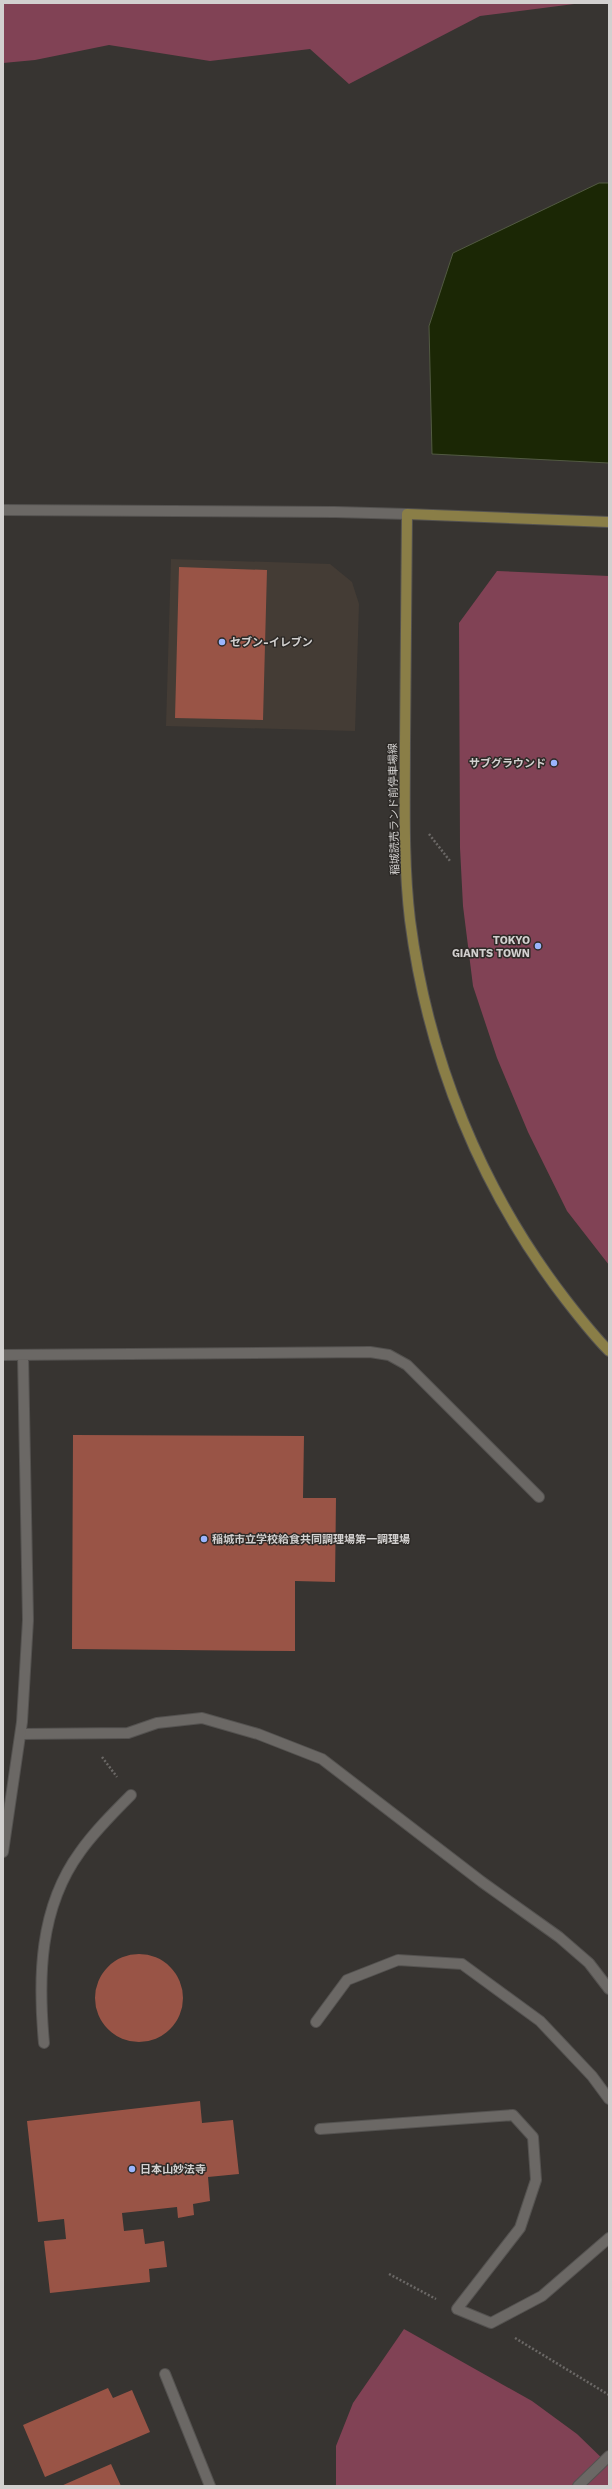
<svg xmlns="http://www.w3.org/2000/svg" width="612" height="2489" viewBox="0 0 612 2489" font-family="'Work Sans','Noto Sans JP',sans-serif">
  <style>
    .built { fill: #443c35 }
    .green { fill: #814255 }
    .water { fill: #1b2705; stroke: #525a42 }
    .building { fill: #995446 }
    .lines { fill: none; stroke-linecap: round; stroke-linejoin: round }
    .service-casing { stroke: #545250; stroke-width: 12 }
    .minor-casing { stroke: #545250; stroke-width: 12 }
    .tertiary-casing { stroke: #545250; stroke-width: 12 }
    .secondary-casing { stroke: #545250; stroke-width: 12 }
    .path { stroke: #6b6866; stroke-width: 2.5; stroke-dasharray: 2 2; stroke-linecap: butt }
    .service { stroke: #6b6865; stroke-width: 10 }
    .minor { stroke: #6b6865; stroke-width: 10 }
    .tertiary { stroke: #6b6865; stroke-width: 10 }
    .secondary { stroke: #8a7e47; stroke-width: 10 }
    .poi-dot { fill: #9ab5fd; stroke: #2d2a27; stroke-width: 1.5 }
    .labels { text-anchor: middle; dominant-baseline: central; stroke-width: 3; stroke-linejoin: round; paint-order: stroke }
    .poi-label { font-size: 11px; font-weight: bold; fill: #d2d0cf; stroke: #2d2a27; text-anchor: start }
    .street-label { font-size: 11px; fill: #d2d0cf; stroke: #2d2a27 }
  </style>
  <rect width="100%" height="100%" fill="#373431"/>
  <path class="built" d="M171,559L330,564L352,582L359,604L355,731L166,726Z"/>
  <path class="green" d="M3,3H582L480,16L349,84L310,49L210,61L109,45L35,60L3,63Z
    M497,571L609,576V1265L567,1211L528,1132L497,1058L473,986L463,906L460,848L459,623Z
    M404,2329L532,2401L577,2434L609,2465V2486H336V2446L353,2403Z"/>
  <path class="water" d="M599,183H609V463L432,454L429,326L453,253Z"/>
  <path class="building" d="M179,567L267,570L263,720L175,718Z
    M73,1435L304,1436L303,1498H336L335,1582L295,1581V1651L72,1649Z
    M95 1998a44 44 0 1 1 88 0a44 44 0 1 1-88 0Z
    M200,2101L202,2123L233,2120L239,2174L208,2177L210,2201L193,2204L194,2215L178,2218L177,2207L122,2213L124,2231L143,2229L145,2244L164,2241L167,2267L149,2269L150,2282L50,2293L44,2241L66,2239L64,2219L38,2222L27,2121Z
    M108,2388L113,2398L132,2390L150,2432L45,2477L23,2425Z
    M111,2464L121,2486H61Z"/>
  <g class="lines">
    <g class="service-casing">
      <path id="service" d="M21,1734L128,1733L157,1723L202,1718L258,1734L322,1759L482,1882L559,1937L589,1963L609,1989
        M316,2022L347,1980L398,1960L462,1964L540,2021L592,2076L609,2099
        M44,2043C38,1978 39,1908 80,1852C94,1832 113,1813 131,1795
        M320,2129L513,2115L533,2137L536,2180L520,2228L457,2309L491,2323L542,2296L609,2238
        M165,2374L210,2486
        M578,2486L609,2456"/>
    </g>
    <g class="minor-casing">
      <path id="minor" d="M3,1355L370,1352L389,1355L407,1365L539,1497
        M3,1852L22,1722L28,1620L23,1355"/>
    </g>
    <g class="tertiary-casing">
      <path id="tertiary" d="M3,510L335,512L407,514"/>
    </g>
    <g class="secondary-casing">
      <path id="secondary" d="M609,522L407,514C406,590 406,666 405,742C405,801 403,861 410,920C428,1059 481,1190 566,1300C580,1318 593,1335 609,1351"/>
    </g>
    <path class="path" d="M429,834L450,861
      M102,1757L117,1777
      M389,2274L436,2299
      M515,2338L609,2395"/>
    <use href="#service" class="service"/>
    <use href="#minor" class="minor"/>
    <use href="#tertiary" class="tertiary"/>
    <use href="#secondary" class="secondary"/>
  </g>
  <g class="poi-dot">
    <circle cx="222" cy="642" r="4"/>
    <circle cx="554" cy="763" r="4"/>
    <circle cx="538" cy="946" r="4"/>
    <circle cx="204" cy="1539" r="4"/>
    <circle cx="132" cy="2169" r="4"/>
  </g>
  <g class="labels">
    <g class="poi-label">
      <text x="230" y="642">セブン-イレブン</text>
      <text x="546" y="763" text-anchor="end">サブグラウンド</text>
      <text x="530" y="940" text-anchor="end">TOKYO<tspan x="530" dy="13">GIANTS TOWN</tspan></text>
      <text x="212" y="1539">稲城市立学校給食共同調理場第一調理場</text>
      <text x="140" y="2169">日本山妙法寺</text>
    </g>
    <g class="street-label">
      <text transform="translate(394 809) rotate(-91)">稲城読売ランド前停車場線</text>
    </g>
  </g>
  <rect width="612" height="2489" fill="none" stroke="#d2d0cf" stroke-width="8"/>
</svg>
